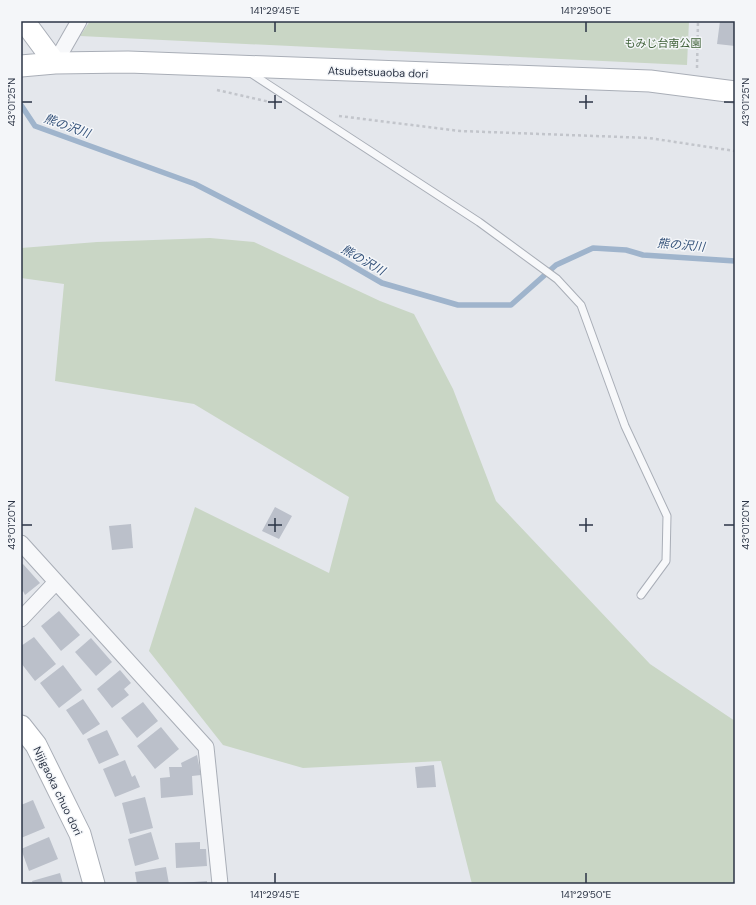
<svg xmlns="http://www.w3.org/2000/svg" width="756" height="905" viewBox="0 0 756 905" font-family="'DM Sans','Noto Sans JP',sans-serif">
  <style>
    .green { fill: #c9d6c5 }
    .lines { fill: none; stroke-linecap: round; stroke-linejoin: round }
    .stream { stroke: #9fb4cc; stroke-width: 5.5 }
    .building { fill: #bbc0ca }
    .lane-casing { stroke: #a9aeb7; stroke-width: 9 }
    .street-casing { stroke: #a9aeb7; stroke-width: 17 }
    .secondary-casing { stroke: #a9aeb7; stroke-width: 23 }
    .path { stroke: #c2c5cb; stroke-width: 2.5; stroke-dasharray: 3 3; stroke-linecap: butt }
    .lane { stroke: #f7f8fa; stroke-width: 7 }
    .street { stroke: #f7f8fa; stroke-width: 15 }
    .secondary { stroke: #fff; stroke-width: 21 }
    .ticks { fill: none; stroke: #2b3445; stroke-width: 1.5 }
    .labels { text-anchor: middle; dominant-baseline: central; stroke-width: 3; stroke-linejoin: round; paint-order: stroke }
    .park-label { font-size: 11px; fill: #3f6138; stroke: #f4f6f9 }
    .street-label { font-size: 11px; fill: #2b3445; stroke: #f4f6f9 }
    .water-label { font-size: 12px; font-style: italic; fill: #34527a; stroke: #f4f6f9 }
    .neatline { fill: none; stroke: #2b3445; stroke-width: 1.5 }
    .ticks-label { font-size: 10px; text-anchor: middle; fill: #2b3445 }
  </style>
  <rect width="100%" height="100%" fill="#e4e7ec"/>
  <path class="green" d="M90,21H689L687,65L80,36Z
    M210,238L254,242L380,301L414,314L453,389L496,501L650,664L735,721V884H472L441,761L303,768L223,745L149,651L195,507L329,573L349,497L194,404L55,381L64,284L21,278V248L97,242Z"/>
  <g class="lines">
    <path class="stream" d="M21,105L35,126L195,184L339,258L382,283L458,305H511L556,265L593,248L626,250L643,255L735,261"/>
  </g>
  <path class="building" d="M720,21H735V46L717,44Z
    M275,507L292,516L279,539L262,531Z
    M131,524L133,548L112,550L109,526Z
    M23,564L40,583L25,595L23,591L21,593V565Z
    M59,611L80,635L61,651L41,626Z
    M34,637L56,664L35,681L21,663V646Z
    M91,638L112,662L96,676L75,652Z
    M63,665L82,690L59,708L40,683Z
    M120,670L131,683L124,689L129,695L112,708L97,689Z
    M83,699L100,724L83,735L66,710Z
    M143,702L158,721L137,738L121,718Z
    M161,727L179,749L155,769L137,746Z
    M107,730L119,755L99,764L87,739Z
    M197,755L201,775L192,776L193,795L161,798L160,778L170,777L169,767H182L181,763Z
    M125,760L132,777L135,775L140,787L115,797L103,769Z
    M434,765L436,787L417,788L415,767Z
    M145,797L153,828L130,834L122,803Z
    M33,800L45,828L21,838V805Z
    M151,832L159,859L135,866L128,839Z
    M49,837L58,859L29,871L21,849Z
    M200,842V849H206L207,866L176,868L175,843Z
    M166,867L169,884H137L135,872Z
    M60,873L63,884H33L32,881Z
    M207,881V884H181V883Z"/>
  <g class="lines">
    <g class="lane-casing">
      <path id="lane" d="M249,72L479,222L557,279L581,305L625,426L667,516L666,561L641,595"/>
    </g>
    <g class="street-casing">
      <path id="street" d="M55,63L79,21
        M21,543L206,747L220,884
        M21,619L56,582"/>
    </g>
    <g class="secondary-casing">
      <path id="secondary" d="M24,21L55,63
        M21,66L55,63L128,62L650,81L735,92
        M21,726L36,745L80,834L94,884"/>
    </g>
    <path class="path" d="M697,68L698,21
      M217,90L270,102
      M339,116L460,131L649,138L735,151"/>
    <use href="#lane" class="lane"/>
    <use href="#street" class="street"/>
    <use href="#secondary" class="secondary"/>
  </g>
  <path class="ticks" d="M275,22V32M586,22V32M275,95V109M586,95V109M22,102H32M268,102H282M579,102H593M724,102H734M275,518V532M586,518V532M22,525H32M268,525H282M579,525H593M724,525H734M275,873V883M586,873V883"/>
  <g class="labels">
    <g class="park-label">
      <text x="663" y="43">もみじ台南公園</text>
    </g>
    <g class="street-label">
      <text transform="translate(378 72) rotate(2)">Atsubetsuaoba dori</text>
      <text transform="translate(58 791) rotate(64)">Nijigaoka chuo dori</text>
    </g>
    <g class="water-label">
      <text transform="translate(67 126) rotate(20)">熊の沢川</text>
      <text transform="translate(681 245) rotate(5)">熊の沢川</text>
      <text transform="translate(363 260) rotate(30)">熊の沢川</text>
    </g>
  </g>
  <rect width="756" height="905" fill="none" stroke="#f4f6f9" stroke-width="44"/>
  <rect x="22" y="22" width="712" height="861" class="neatline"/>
  <g class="ticks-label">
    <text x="275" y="14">141°29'45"E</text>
    <text x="586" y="14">141°29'50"E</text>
    <text transform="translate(11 102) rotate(-90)" y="4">43°01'25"N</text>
    <text transform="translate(745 102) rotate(-90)" y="4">43°01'25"N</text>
    <text transform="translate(11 525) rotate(-90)" y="4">43°01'20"N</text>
    <text transform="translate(745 525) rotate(-90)" y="4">43°01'20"N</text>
    <text x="275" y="898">141°29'45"E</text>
    <text x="586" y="898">141°29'50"E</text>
  </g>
</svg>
